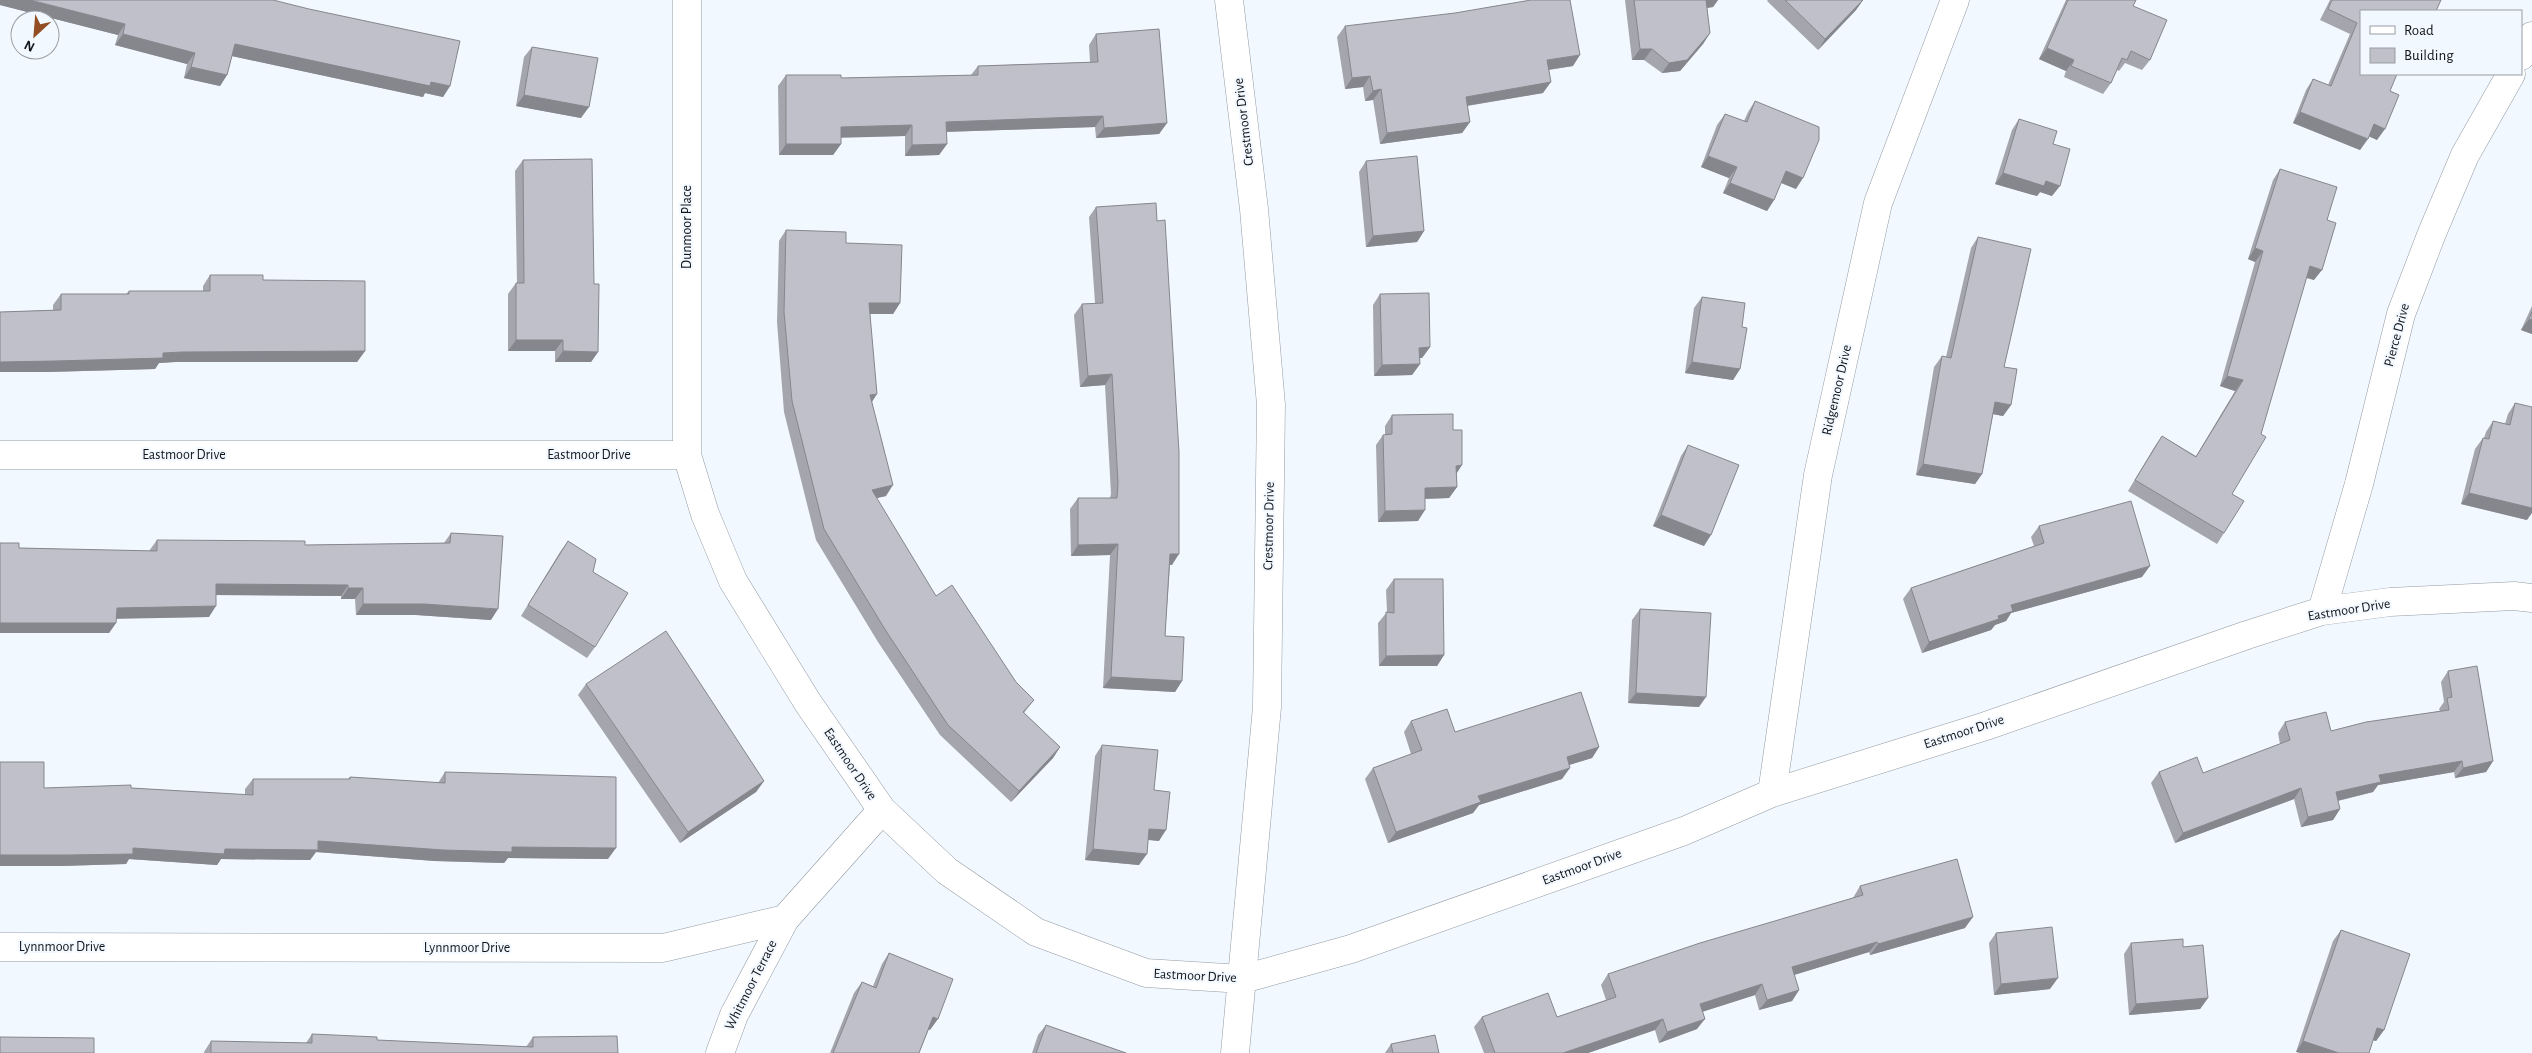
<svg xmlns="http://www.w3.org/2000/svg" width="2532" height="1053" viewBox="0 0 2532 1053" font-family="'Alegreya Sans',sans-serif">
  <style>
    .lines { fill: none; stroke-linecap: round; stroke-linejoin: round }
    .minor-casing { stroke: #939ba2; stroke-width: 29 }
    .minor { stroke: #fff; stroke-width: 28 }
    .wall { fill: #a5a5ae }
    .shaded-wall { fill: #86868d }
    .building { fill: #c0c0ca; stroke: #86868d }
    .labels { text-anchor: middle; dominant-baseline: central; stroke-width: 4; stroke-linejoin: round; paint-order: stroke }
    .street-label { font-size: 14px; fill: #121417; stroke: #f2f8ff }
  </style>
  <rect width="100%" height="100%" fill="#f2f8ff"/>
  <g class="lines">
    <g class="minor-casing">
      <path id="minor" d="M687,0V455L705,514L733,581L808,703L882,810L947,871L1036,932L1146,973L1243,979L1351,949L1684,831L1772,793L1986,726L2247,635L2322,611L2390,602L2514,596L2532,598
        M1229,0L1254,209L1271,405L1267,707L1235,1053
        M2521,56L2532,36
        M0,455H687
        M2322,611L2359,484L2401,314L2432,233L2465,155L2511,74
        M1772,793L1818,475L1878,203L1955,0
        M0,947L663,948L785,919L882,810
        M720,1053L734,1015L785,919"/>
    </g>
    <use href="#minor" class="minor"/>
  </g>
  <path class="wall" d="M0,0L450,86L443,97L425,93L423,97L232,56L227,75L220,86L184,78L187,64L115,45L118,35L0,5Z
    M1625,0H1718L1713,7L1707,8L1710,33L1703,44L1680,71L1662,73L1644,60H1632Z
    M1768,0H1863L1856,10L1818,50L1767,1Z
    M2066,0H2136L2133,6L2150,60L2142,70L2125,63L2119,71L2117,70L2111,83L2103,94L2064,77L2066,71L2039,59Z
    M2330,0H2441L2361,11L2390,91L2377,140L2369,136L2360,150L2293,123L2306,90L2313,79L2328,85L2350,34L2320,20Z
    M1345,26L1573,66L1549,70L1543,93L1467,106L1470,122L1462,133L1380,144L1373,100L1365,101L1363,87L1345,89L1337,37Z
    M1096,34L1167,123L1159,134L1096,138L1095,127L946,132L947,144L939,155L905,156V136L841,137V144L833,155H779L778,86L786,75L841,78L971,75L978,66L1090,62L1089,45Z
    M532,47L581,118L516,106L524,57Z
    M1755,101L1796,189L1781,183L1774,200L1767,211L1723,193L1729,178L1701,167L1717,125L1725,114L1744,121L1748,112Z
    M2019,119L2053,144L2052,196L2040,192L2037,196L1995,184L2012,130Z
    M523,160L594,284L598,352L591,362H555V351H508V294L516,283H517L515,171Z
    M1366,161L1424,231L1417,242L1366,247L1359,172Z
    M2280,169L2327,220L2314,280L2306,278L2232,494L2224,533L2217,544L2128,491L2155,446L2162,436L2196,456L2235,391L2220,386L2255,262L2248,259L2273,180Z
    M1096,207L1172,565H1170L1165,636L1182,681L1175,692L1103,688L1110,555L1071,556L1070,509L1078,498H1110L1111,494L1105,385L1080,387L1074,315L1082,304L1095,303L1089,217Z
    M786,230L846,243L900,303L893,314H870L872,402L886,496L876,498L936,596L1016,682L1034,700L1024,713L1060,747L1053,758L1011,802L940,735L878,642L816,540L784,412L777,322L779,241Z
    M1978,237L2011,405L2003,416L1993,414L1982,474L1975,484L1916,475L1934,367L1942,356L1946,357L1971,248Z
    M210,275L263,280L365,351L357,362H175L159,363L155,369L47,372H0V312L53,310V305L61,294H126L129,291H203V286Z
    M1380,294L1430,347L1422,358H1420V364L1412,375L1374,376L1373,305Z
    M1702,297L1742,327L1740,369L1733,380L1685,373L1694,308Z
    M2532,306V334L2521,330Z
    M2515,403L2527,520L2461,504L2475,449L2483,438H2484L2486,432L2493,421L2505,424L2508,414Z
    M1392,415L1453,430L1456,474L1457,487L1449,498L1425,499L1418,521L1378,522L1376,445L1383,435H1385V426Z
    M1688,445L1704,546L1653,526L1681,456Z
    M2039,526L2142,577L2011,613L2006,621L1995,625L1991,630L1922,653L1903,599L1911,588L2034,546L2031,537Z
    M451,533L491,620L416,615H356L355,599H341V596L216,595L209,617L116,618V623L109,633L19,548L149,551L157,540L305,545L444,543Z
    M568,541L593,572L595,647L587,658L521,616L560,552Z
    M1394,579L1444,655L1437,666H1379L1378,623L1387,612L1386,590Z
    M1640,609L1699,707L1628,703L1632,620Z
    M2448,671L2493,761L2486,772L2455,778L2454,772L2378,785L2373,792L2338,801L2340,809L2333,820L2301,827L2294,799L2175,843L2151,783L2159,772L2203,773L2280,744L2278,733L2285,722L2331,731L2440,711L2439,709L2444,702L2441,682Z
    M586,684L764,781L756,792L680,843L578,695Z
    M1411,721L1455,732L1599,747L1592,758L1569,765L1562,779L1479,805L1473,813L1388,843L1365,779L1373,768L1411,754L1404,732Z
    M1102,745L1154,790L1159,841L1148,840L1139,865L1085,860L1095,756Z
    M445,772L608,859L508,858L504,863L435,861L316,852L310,860L221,859L217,865L129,859L126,864L60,866L44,788H131L245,795V789L253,779H348L350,777L438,783Z
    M1860,886L1965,928L1870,955L1869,952L1794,975L1799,990L1792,1001L1759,1010L1755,995L1702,1012L1697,1029L1659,1043L1655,1030L1588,1053H1484L1474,1027L1482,1017H1557L1606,1000L1601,985L1608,974L1853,898Z
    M2341,930L2384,1030L2376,1041L2373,1040L2296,1052L2333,941Z
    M1996,933L2050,989L1994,995L1989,943Z
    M2131,943L2183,947L2208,998L2200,1009L2129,1015L2124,954Z
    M889,953L930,1030L929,1029L919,1053H830L854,993L862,982L873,986L882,964Z
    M1046,1025L1126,1053H1032L1038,1035Z
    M312,1034L377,1040L526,1047L533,1037L618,1053H204V1052L211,1041L306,1043Z
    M1391,1044L1439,1053H1385Z"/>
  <path class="shaded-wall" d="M0,0H30L125,24L118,35L0,5Z
    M1704,0H1718L1713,7L1698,9Z
    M1863,0L1856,10L1818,50L1825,39Z
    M1710,33L1703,44L1680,71L1662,73L1669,63Z
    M123,34L195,53L187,64L115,45Z
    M235,44L450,86L443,97L425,93L423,97L227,55Z
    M2047,48L2074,60L2066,71L2039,59Z
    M1640,49H1652L1644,60H1632Z
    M1580,55L1573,66L1539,71L1547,60Z
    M191,67L227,75L220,86L184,78Z
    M1370,76L1363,87L1345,89L1352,78Z
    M1551,82L1543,93L1459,107L1466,97Z
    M1381,89L1373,100L1365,101L1373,91Z
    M524,95L589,107L581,118L516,106Z
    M2300,112L2368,139L2360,150L2293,123Z
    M1103,116L1095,127L938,132L946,122Z
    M1470,122L1462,133L1380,144L1387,133Z
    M1167,123L1159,134L1096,138L1104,128Z
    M2374,124L2385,129L2377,140L2366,135Z
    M912,125L905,136L833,138L841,127Z
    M786,144H841L833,155H779Z
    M947,144L939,155L905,156L912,145Z
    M1708,156L1737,167L1729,178L1701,167Z
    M1786,171L1803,178L1796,189L1779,182Z
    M2003,173L2046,181L2060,186L2052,196L2040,192L2037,196L1995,184Z
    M1730,183L1774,200L1767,211L1723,193Z
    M1424,231L1417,242L1366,247L1373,236Z
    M2255,248L2263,251L2255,262L2248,259Z
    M2310,266L2322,270L2314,280L2302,276Z
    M869,303H900L893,314H862Z
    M2529,319L2532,320V334L2521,330Z
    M516,340H563L555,351H508Z
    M1430,347L1422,358H1412L1419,348Z
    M365,351L357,362H175L159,363L155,369L47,372H0V362L182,352Z
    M563,351L598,352L591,362H555Z
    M1692,362L1740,369L1733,380L1685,373Z
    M1420,364L1412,375L1374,376L1382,365Z
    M1112,374L1105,385L1080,387L1088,376Z
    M2227,376L2243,380L2235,391L2220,386Z
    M877,394L870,405V395Z
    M1995,402L2011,405L2003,416L1987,413Z
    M1923,464L1982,474L1975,484L1916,475Z
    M1462,465L1455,476L1456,466Z
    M893,485L886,496L864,501L872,490Z
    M1457,487L1449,498L1417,499L1425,488Z
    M2469,493L2532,508V513L2527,520L2461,504Z
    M1425,510L1418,521L1378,522L1385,511Z
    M1661,515L1711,535L1704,546L1653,526Z
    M1118,544L1110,555L1071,556L1078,545Z
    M1170,554H1179L1172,565H1163Z
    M2150,566L2142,577L2011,613L2006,621L1995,625L1991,630L1922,653L1929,642L1998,616L2011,605Z
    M216,584L348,585L341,596L209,595Z
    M348,588H363L355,599H341Z
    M363,604H424L498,609L491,620L416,615H356Z
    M216,606L209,617L109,619L117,608Z
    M0,623H116L109,633H0Z
    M1444,655L1437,666H1379L1386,656Z
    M1111,677L1182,681L1175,692L1103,688Z
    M1636,693L1706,697L1699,707L1628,703Z
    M1060,747L1053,758L1011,802L1019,791Z
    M1599,747L1592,758L1559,768L1567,757Z
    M2462,761L2454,772L2378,785L2373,792L2328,803L2336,792L2379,775Z
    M2493,761L2486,772L2455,778L2463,768Z
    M1570,768L1562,779L1479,805L1473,813L1388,843L1396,832L1478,796Z
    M764,781L756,792L680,843L688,832Z
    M2301,788L2294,799L2175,843L2183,833Z
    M2340,809L2333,820L2301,827L2308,817Z
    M1149,829L1166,830L1159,841L1142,839Z
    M318,841L512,847L616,848L608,859L508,858L504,863L435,861L316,852L310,860L221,859L217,865L129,859L126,864L60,866H0V855L133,848L225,849Z
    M1093,849L1147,854L1139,865L1085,860Z
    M1973,917L1965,928L1870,955L1878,944Z
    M1877,942L1869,952L1784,978L1792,967Z
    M2058,978L2050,989L1994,995L2001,984Z
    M1762,984L1755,995L1692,1015L1700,1004Z
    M1799,990L1792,1001L1759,1010L1767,1000Z
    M2208,998L2200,1009L2129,1015L2136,1004Z
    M933,1017L938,1019L930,1030L926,1028Z
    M1663,1019L1655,1030L1588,1053H1563Z
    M1705,1019L1697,1029L1659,1043L1667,1032Z
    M2377,1028L2384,1030L2376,1041L2369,1039Z
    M2303,1041L2339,1053H2300L2296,1052Z"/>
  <path class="building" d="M30,0H273L309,9L460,41L450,86L431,82L430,86L235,44L227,75L191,67L195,53L123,34L125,24Z
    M1531,0H1570L1580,55L1547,60L1551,82L1466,97L1470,122L1387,133L1381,89L1373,91L1370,76L1352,78L1345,26L1455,13Z
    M1634,0H1706L1710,33L1687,60L1669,63L1652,49H1640Z
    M1785,0H1863L1825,39Z
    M2068,0H2136L2133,6L2167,20L2150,60L2131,51L2127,60L2122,58L2111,83L2071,66L2074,60L2047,48Z
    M2332,0H2441L2436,11H2361V74H2397L2390,91L2399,95L2385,129L2374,124L2368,139L2300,112L2313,79L2331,86L2357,23L2328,9Z
    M1159,29L1167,123L1104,128L1103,116L946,122L947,144L912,145V125L841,127V144H786V75H841V78L978,75V66L1098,62L1096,34Z
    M532,47L598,58L589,107L524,95Z
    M1755,101L1819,127V140L1803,178L1786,171L1774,200L1730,183L1737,167L1708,156L1725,114L1747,122Z
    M2019,119L2057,131L2053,144L2070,149L2060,186L2046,181L2044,186L2003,173Z
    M1417,156L1424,231L1373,236L1366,161Z
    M592,159L594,284H599L598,352L563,351V340H516V283H524L523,160Z
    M2280,169L2337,187L2327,220L2336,223L2322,270L2310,266L2261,434L2266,437L2232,494L2244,501L2224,533L2135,480L2162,436L2196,457L2243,380L2227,376L2263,251L2255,248Z
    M1156,203L1157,221L1165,220L1179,452V554H1170L1165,636L1184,637L1182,681L1111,677L1118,544L1078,545V498H1117L1118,483L1112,374L1088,376L1082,304L1103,303L1096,207Z
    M786,230L846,232V243L902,245L900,303H869L877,394L870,395L893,485L872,490L936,596L952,585L1016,682L1034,700L1023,712L1060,747L1019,791L948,725L886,631L824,529L792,401L784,312Z
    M1978,237L2031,249L2004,367L2017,369L2011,405L1995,402L1982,474L1923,464L1942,356L1951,358Z
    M210,275H263V280L365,281V351L182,352L163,353V358L55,361L0,362V312L61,310V294H129V291H210Z
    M1429,293L1430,347L1419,348L1420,364L1382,365L1380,294Z
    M1702,297L1745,303L1742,327L1747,328L1740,369L1692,362Z
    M2532,312V320L2529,319Z
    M2515,403L2532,407V508L2469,493L2483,438L2489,439L2493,421L2510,425Z
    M1453,414V430H1462V465L1456,466L1457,487L1425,488V510L1385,511L1383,435L1392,434V415Z
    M1688,445L1739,465L1711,535L1661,515Z
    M2131,501L2150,566L2011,605L2013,611L1998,616L1999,619L1929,642L1911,588L2044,543L2039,526Z
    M451,533L503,536L498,609L424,604H363V588H348V585L216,584V606L117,608L116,623H0V543H19V548L157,551V540L305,541V545L450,543Z
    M568,541L596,559L593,572L628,593L595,647L528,605Z
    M1394,579H1443L1444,655L1386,656V612L1394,613Z
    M1640,609L1711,613L1706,697L1636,693Z
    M666,631L764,781L688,832L586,684Z
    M2477,666L2493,761L2463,768L2462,761L2379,775L2381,782L2336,792L2340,809L2308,817L2301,788L2183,833L2159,772L2197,757L2203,773L2290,740L2285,722L2326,712L2331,731L2366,722L2449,710L2447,698L2452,697L2448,671Z
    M1581,692L1599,747L1567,757L1570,768L1478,796L1481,802L1396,832L1373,768L1422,750L1411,721L1447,709L1455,732Z
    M1102,745L1158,750L1154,790L1170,792L1166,830L1149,829L1147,854L1093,849Z
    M0,762H44V788L131,785V788L253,795V779H350V777L445,783V772L616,777V848L512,847V852L443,850L318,841V850L225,849L224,854L133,848V854L68,855H0Z
    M1957,859L1973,917L1878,944L1877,942L1792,967L1799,990L1767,1000L1762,984L1700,1004L1705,1019L1667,1032L1663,1019L1563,1053H1495L1482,1017L1548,993L1557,1017L1616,997L1608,974L1700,943L1863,895L1860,886Z
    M2052,927L2058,978L2001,984L1996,933Z
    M2341,930L2410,954L2384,1030L2377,1028L2369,1053H2339L2303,1041Z
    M2183,939V947L2203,945L2208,998L2136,1004L2131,943Z
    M889,953L953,979L938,1019L933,1017L919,1053H833L862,982L876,988Z
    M1046,1025L1126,1053H1036Z
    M312,1034L377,1037V1040L533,1047V1037L617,1036L618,1053H211V1041L312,1043Z
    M1435,1035L1439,1053H1393L1391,1044Z
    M0,1037L94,1038V1053H0Z"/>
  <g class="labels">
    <g class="street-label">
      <text transform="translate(1244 122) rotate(-97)">Crestmoor Drive</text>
      <text transform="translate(687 227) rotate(-90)">Dunmoor Place</text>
      <text transform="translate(2397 335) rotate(-75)">Pierce Drive</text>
      <text transform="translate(1837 390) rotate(-77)">Ridgemoor Drive</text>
      <text x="184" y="455">Eastmoor Drive</text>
      <text x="589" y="455">Eastmoor Drive</text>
      <text transform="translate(1269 526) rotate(-89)">Crestmoor Drive</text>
      <text transform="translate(2349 610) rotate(-9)">Eastmoor Drive</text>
      <text transform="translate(1964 732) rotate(-18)">Eastmoor Drive</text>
      <text transform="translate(850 764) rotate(56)">Eastmoor Drive</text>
      <text transform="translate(1582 867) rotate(-20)">Eastmoor Drive</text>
      <text x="62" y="947">Lynnmoor Drive</text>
      <text x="467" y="948">Lynnmoor Drive</text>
      <text transform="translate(1195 976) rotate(3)">Eastmoor Drive</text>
      <text transform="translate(751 985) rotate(-63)">Whitmoor Terrace</text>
    </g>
  </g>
  <rect x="2360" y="10" width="162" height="65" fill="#f2f8ff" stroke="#989da2"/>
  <rect x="2370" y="26" width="25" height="8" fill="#ffffff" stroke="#989da2"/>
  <text x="2404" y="35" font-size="15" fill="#121417">Road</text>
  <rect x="2370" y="48" width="25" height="15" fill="#c0c0ca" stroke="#989da2"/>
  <text x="2404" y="60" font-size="15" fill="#121417">Building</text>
  <g transform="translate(35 35) rotate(206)"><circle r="24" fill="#f2f8ff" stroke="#989da2"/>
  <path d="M0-4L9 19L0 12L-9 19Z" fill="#924d23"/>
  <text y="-8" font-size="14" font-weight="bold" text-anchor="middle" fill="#121417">N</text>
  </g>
</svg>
